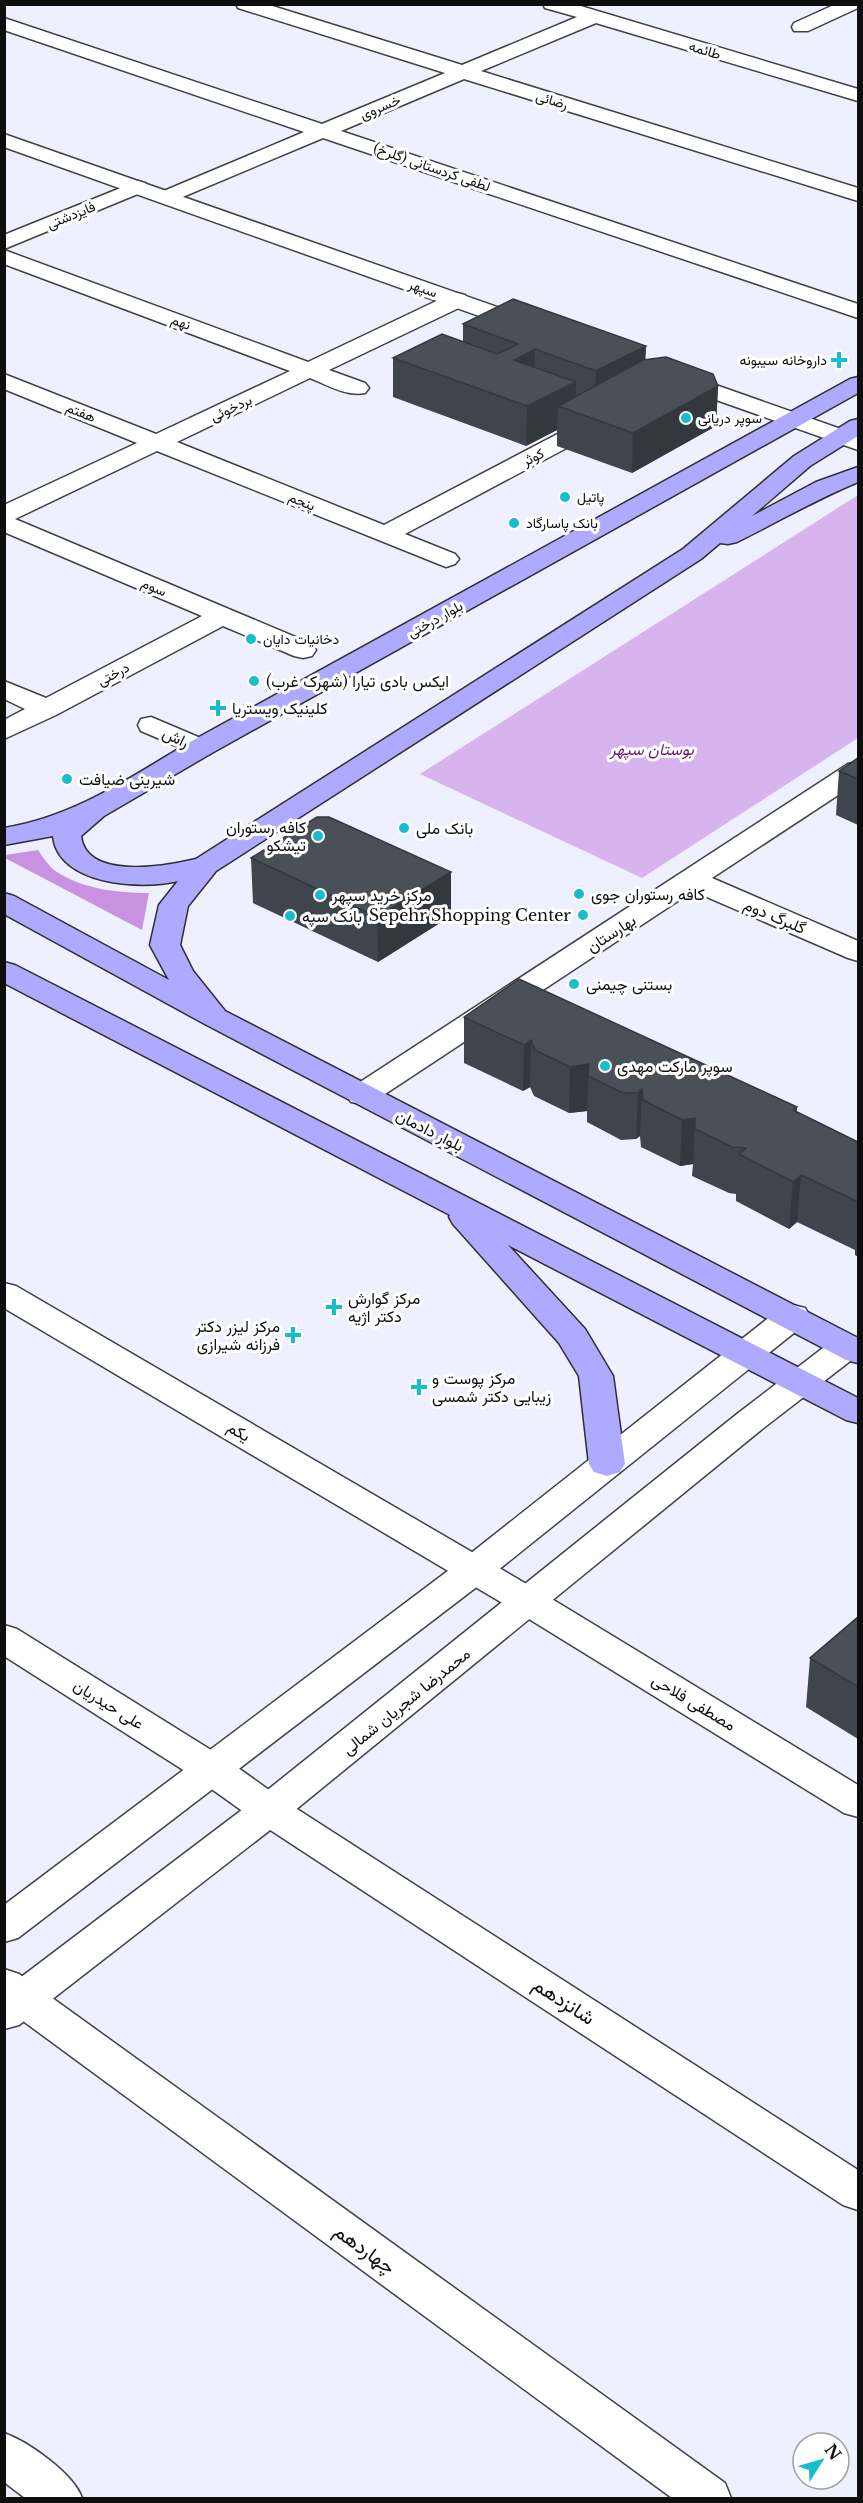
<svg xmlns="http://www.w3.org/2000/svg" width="863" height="2503" viewBox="0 0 863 2503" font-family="'Libre Baskerville',Vazirmatn,serif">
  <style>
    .green { fill: #d8b4ee }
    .forest { fill: #c892e1 }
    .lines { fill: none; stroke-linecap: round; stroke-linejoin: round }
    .minor-casing { stroke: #414141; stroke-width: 3 }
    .tertiary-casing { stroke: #414141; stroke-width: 3 }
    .secondary-casing { stroke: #303030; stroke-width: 3 }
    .minor { fill: #fff; fill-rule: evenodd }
    .tertiary { fill: #fff; fill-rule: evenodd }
    .secondary { fill: #adaaff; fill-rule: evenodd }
    .wall { fill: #3f454c }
    .shaded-wall { fill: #33383e }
    .building { fill: #495058; stroke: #33383e; stroke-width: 1.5 }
    .poi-dot { fill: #17bccd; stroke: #fff; stroke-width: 2 }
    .labels { text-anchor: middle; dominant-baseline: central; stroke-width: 6; stroke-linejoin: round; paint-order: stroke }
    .far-street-label { font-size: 14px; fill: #0e0e0e; stroke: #fff }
    .far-poi-label { font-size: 14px; fill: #0e0e0e; stroke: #fff; text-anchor: start }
    .poi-label { font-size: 16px; fill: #0e0e0e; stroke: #fff; text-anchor: start }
    .street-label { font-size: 16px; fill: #0e0e0e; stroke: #fff }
    .park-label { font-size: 16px; font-style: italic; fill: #68176d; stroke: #fff }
    .near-street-label { font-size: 20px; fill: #0e0e0e; stroke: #fff }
  </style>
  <rect width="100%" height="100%" fill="#eff0ff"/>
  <path class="green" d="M858,495V738L642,878L420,774Z"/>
  <path class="forest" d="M38,850C43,857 49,867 57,872C83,889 118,893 149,893L142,930L5,858V855Z"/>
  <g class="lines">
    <g class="minor-casing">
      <path id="minor" d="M236,4H266L462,65L577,17L545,8L543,4H574L858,89V101L596,23L481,71L858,188V201L464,79L341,131L858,304V318L323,138L173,201L166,203L159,201L156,197L159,193L304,132L4,30V18L322,124L445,73L238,8Z
        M836,4H858V8L808,31H794L792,27L794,23Z
        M138,181L145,183L148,187L145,191L4,249V235Z
        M4,250L308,362L449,295L457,293L465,295L468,300L465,305L329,370L365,383L369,388L365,393C348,397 327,385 310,378L177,442L384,525L588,418L596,416L604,418L608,423L604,428L405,534L455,554L459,559L455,564L446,567L157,451L15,519L312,644L316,650L312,656L303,658L294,656L223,626L56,715L4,739V720L25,709L4,699V681L46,698L202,616L4,532V505L137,443L4,389V374L156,434L290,371L4,264Z
        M151,717L210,742L214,748L210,754L200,756L141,731L138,725L141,719Z
        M858,762V782L712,878L858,941V961L848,958L693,891L373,1102L362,1104L351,1102L346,1095L351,1088L848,764Z
        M4,1283L16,1286L542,1593L858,1785V1817L844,1813L516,1611L4,1308Z
        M4,1625L17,1629L227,1760L283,1800L858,2170V2210L843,2205L255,1820L199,1780L4,1656Z
        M4,1969L19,1974L725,2483L731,2498H672L4,2007Z
        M4,2433C29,2442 74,2474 82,2498H25L4,2482Z"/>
    </g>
    <g class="tertiary-casing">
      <path id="tertiary" d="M4,134L540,322L543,327L540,332L532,334L524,332L4,147Z
        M676,371L858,435V450L668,383L665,378L668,373Z
        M793,1305L805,1308L810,1316L805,1324L487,1579L18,1938L4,1942V1905L461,1561L781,1308Z
        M848,1335L858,1338V1355L761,1430L283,1820L19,2025L4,2029V1990L255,1800L737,1414L836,1338Z"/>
    </g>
    <g class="secondary-casing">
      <path id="secondary" d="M858,377V393L210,754L104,816L81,836C86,881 167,866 196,859L683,549L794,456L850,421L858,419V436L810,466L752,516L816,482L858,467V482C817,499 777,522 737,542L728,544L720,543L701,559L216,871L188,906L180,945L193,971L225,1011L858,1338V1363L846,1360L203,1023L4,914V893L14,896L169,980L150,945L159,905L178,881C141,890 58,885 53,836L4,845V828C74,817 131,777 190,742L850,379Z
        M4,962L15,965L858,1398V1423L846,1420L508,1245L585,1329L613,1376L625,1464L620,1472L607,1476L594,1472L589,1464L579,1376L559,1343L453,1224L449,1217L450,1215L4,983Z"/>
    </g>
    <use href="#minor" class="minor"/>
    <use href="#tertiary" class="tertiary"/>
    <use href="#secondary" class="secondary"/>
  </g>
  <path class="wall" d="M463,324L646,346L645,360L718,386L716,426L632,473L557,446V430L526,446L393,397V358L463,342Z
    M858,758V825L836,815L839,771Z
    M251,858L451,872V916L378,962L253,903Z
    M464,1017L797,1107V1112L858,1142V1257L855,1255V1250L797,1222L789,1229L736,1201V1194L729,1193L692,1176L693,1164L680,1166L641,1147L640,1136L636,1139L621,1140L587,1122V1111L569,1113L534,1096L530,1087L523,1091L464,1063Z
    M858,1617V1739L806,1707L810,1658Z"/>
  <path class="shaded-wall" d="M646,346L644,385L595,411L596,371Z
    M535,349L534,388L514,360Z
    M576,382V413L558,406L557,430L526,446L527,406Z
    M718,386L716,426L632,473L633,433Z
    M451,872V916L378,962L377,917Z
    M531,1040L530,1087L523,1091L524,1045Z
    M589,1064L587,1111L569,1113L570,1067Z
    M642,1089L640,1136L636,1139L638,1093Z
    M695,1118L693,1164L680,1166L682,1120Z
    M801,1175L797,1222L789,1229L793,1182Z"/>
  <path class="building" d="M513,299L646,346L596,371L535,349L514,360L576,382L527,406L393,358L442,334L497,354L518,344L463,324Z
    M666,357L713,374L718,386L633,433L558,406L643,360Z
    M858,758V779L839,771Z
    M317,817H329L451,872L377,917L251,858Z
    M519,979L797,1107L793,1110L858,1142V1202L801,1175L793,1182L739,1154L746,1148L732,1147L695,1129V1118L682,1120L643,1100L642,1089L638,1093H623L588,1076L589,1064L570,1067L535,1050L531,1040L524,1045L464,1017Z
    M858,1617V1687L810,1658Z"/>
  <g class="poi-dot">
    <path d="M836 351h6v6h6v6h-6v6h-6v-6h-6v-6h6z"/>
    <circle cx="686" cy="418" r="6"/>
    <circle cx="565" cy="497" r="6"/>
    <circle cx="514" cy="523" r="6"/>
    <circle cx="251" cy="639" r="6"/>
    <circle cx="254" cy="681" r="6"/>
    <path d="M215 699h6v6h6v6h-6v6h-6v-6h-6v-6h6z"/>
    <circle cx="67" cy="779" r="6"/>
    <circle cx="404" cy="828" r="6"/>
    <circle cx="318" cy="836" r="6"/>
    <circle cx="579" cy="894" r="6"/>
    <circle cx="320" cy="895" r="6"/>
    <circle cx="583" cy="915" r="6"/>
    <circle cx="290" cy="916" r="6"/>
    <circle cx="574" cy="984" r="6"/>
    <circle cx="605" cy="1066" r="6"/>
    <path d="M331 1298h6v6h6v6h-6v6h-6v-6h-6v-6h6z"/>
    <path d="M290 1326h6v6h6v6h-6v6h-6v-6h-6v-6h6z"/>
    <path d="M416 1378h6v6h6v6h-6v6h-6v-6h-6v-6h6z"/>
  </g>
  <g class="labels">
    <g class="far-street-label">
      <text transform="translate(705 50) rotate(17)">طائمه</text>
      <text transform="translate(552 100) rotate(17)">رضائی</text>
      <text transform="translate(380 107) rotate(-23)">خسروی</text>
      <text transform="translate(432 167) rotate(19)">لطفی کردستانی (گلرخ)</text>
      <text transform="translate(71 215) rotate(-22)">فایزدشتی</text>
      <text transform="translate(423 288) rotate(19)">سپهر</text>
      <text transform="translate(181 322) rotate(20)">نهم</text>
      <text transform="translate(231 408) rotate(-25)">بردخوئی</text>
      <text transform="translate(81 412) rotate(22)">هفتم</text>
      <text transform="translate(533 457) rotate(-28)">کوثر</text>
      <text transform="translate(302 501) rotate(22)">پنجم</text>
      <text transform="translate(154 587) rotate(23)">سوم</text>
      <text transform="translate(435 619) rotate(-29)">بلوار درختی</text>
      <text transform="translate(113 674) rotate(-28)">درختی</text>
    </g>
    <g class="far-poi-label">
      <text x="827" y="360" text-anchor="end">داروخانه سیبونه</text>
      <text x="698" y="418">سوپر دریانی</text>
      <text x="577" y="497">پاتیل</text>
      <text x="526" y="523">بانک پاسارگاد</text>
      <text x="263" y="639">دخانیات دایان</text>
    </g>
    <g class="poi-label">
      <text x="266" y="681">ایکس بادی تیارا (شهرک غرب)</text>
      <text x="232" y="708">کلینیک ویستریا</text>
      <text x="79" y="779">شیرینی ضیافت</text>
      <text x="306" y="827" text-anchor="end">کافه رستوران<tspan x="306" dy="18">تیشکو</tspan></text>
      <text x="416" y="828">بانک ملی</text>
      <text x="591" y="894">کافه رستوران جوی</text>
      <text x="332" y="895">مرکز خرید سپهر</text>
      <text x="571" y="915" text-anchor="end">Sepehr Shopping Center</text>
      <text x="302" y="916">بانک سپه</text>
      <text x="586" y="984">بستنی چیمنی</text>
      <text x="617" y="1066">سوپر مارکت مهدی</text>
      <text x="348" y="1298">مرکز گوارش<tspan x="348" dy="18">دکتر اژیه</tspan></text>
      <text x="280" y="1326" text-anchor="end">مرکز لیزر دکتر<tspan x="280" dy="18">فرزانه شیرازی</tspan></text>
      <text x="432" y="1378">مرکز پوست و<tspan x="432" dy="18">زیبایی دکتر شمسی</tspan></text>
    </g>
    <g class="street-label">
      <text transform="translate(176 737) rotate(25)">راش</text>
      <text transform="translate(775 916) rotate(23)">گلبرگ دوم</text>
      <text transform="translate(611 933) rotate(-33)">بهارستان</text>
      <text transform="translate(430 1130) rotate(27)">بلوار دادمان</text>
      <text transform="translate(239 1431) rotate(31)">یکم</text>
      <text transform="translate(406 1701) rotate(-39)">محمدرضا شجریان شمالی</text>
      <text transform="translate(694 1702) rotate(31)">مصطفی فلاحی</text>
      <text transform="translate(109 1704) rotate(32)">علی حیدریان</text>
    </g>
    <g class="park-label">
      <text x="652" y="749">بوستان سپهر</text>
    </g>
    <g class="near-street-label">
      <text transform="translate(564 2001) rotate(33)">شانزدهم</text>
      <text transform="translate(365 2249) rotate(36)">چهاردهم</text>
    </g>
  </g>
  <rect width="863" height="2503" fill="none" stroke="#0e0e0e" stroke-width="12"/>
  <g transform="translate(821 2461) rotate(53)"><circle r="28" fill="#ffffff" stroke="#9f9f9f" stroke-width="1.5"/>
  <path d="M0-4.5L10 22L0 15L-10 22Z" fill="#17bccd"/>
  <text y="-9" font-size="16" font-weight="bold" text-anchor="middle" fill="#0e0e0e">N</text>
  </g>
</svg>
